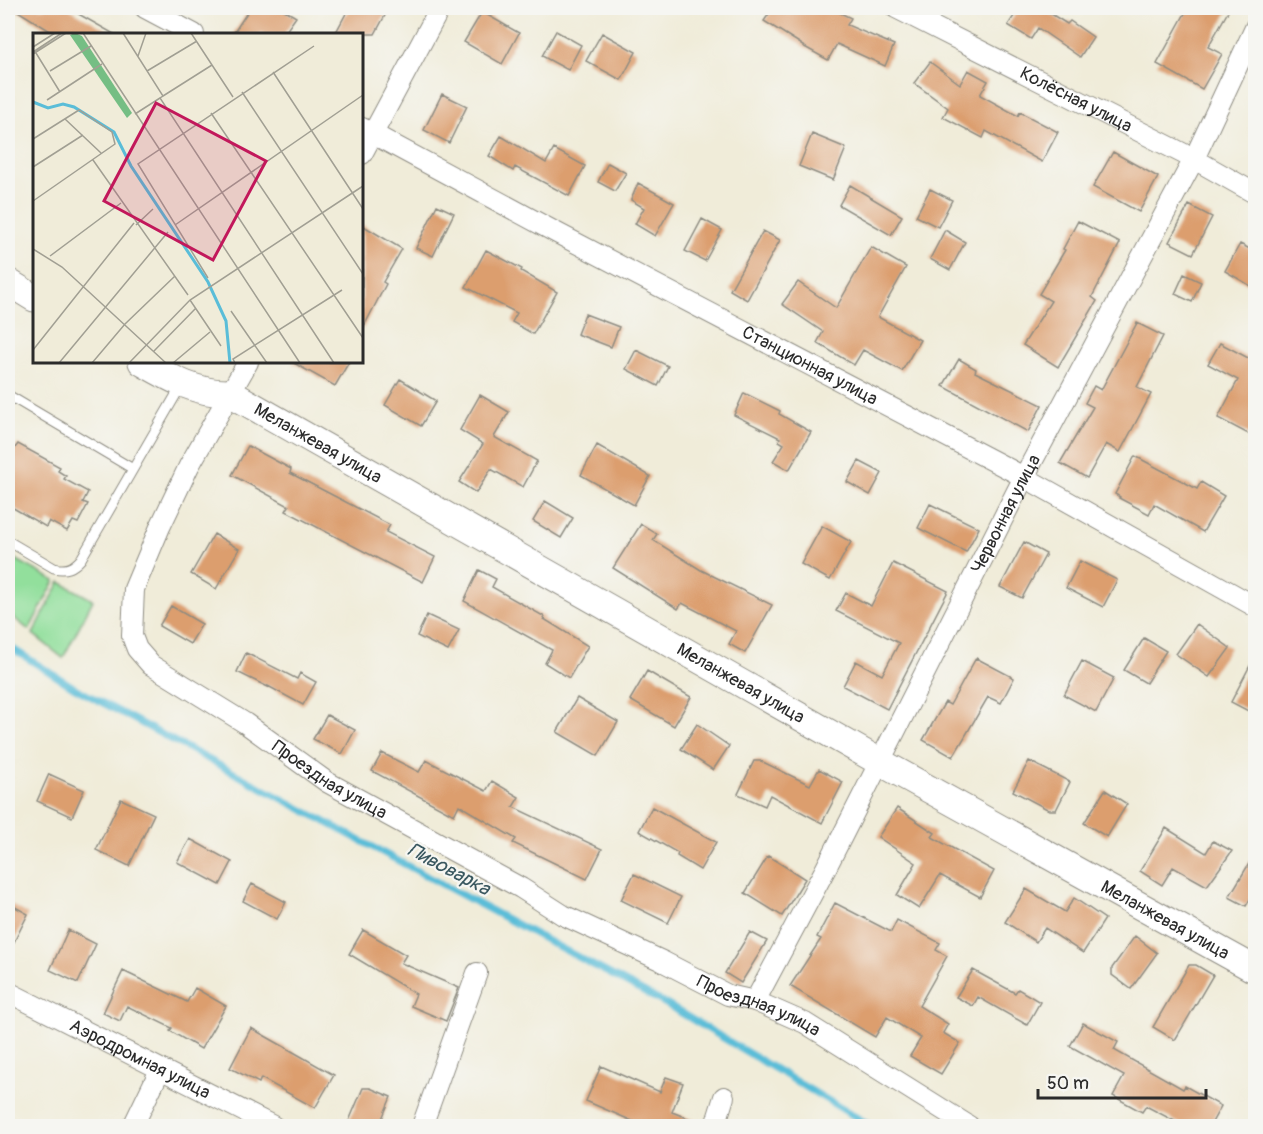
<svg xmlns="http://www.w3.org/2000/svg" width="1263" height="1134" viewBox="0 0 1263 1134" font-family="Pangolin,sans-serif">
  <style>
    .green { fill: #92df9c; stroke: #5e8564; stroke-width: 1.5 }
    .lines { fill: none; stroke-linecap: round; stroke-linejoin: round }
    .stream { stroke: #5abdd8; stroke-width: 7 }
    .building { fill: #dc9e6e }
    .lane-casing { stroke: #8e8c82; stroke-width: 11 }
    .street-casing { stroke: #8e8c82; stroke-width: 22 }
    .secondary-casing { stroke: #8e8c82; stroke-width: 29 }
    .lane { stroke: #fff; stroke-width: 9 }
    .street { stroke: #fff; stroke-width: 20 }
    .secondary { stroke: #fff; stroke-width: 27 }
    .labels { text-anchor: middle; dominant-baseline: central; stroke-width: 4.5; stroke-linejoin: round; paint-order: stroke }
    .street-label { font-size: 18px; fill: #2b2b2b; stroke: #f6f6f2 }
    .water-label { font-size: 20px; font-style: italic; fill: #39575f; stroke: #f6f6f2 }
    .inset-river { fill: none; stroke: #5abdd8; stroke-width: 3 }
    .inset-road { fill: none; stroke: #a19f93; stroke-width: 1.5 }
    .view { fill: #c2185b; fill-opacity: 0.15; stroke: #c2185b; stroke-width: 3 }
    .inset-edge { fill: none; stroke: #2b2b2b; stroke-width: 3 }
  </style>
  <rect width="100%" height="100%" fill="#f6f6f2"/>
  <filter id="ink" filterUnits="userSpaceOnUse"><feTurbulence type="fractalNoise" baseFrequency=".0167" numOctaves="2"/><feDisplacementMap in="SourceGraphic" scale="12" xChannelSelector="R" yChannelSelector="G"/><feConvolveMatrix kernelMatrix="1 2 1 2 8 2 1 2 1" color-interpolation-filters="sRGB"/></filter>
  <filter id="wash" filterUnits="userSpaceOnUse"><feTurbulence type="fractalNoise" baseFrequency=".008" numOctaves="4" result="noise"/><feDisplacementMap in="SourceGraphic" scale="24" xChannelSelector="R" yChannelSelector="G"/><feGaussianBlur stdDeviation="1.35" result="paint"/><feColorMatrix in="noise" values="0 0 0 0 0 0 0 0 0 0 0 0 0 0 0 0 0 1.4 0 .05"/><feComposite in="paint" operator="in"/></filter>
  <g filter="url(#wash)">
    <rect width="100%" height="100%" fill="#f0ecd9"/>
    <path class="green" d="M8,555L55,581L29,630L8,613Z
      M60,582L93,600L63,658L33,634Z"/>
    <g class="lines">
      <path class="stream" d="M8,646L75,688L666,1004L871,1126"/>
    </g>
    <g id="blocks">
      <path class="building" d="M13,8H68L114,34H55Z
        M250,8H281L296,17L284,34H233Z
        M349,8H389L375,34H335Z
        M773,8H830L851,18L847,25L894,45L885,66L837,44L828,60L801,45V44L764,21Z
        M1008,8H1051L1048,12L1067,24L1070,21L1093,37L1080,57L1038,28L1031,39L1008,25L1016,13Z
        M1188,8H1230L1208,47L1222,54L1202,89L1157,64Z
        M482,12L519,33L502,64L464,42Z
        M556,31L581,45L568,70L542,56Z
        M602,33L636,52L621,80L586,61Z
        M930,62L960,84L968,70L988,81L980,95L1018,116L1020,112L1058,132L1042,162L986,131L983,138L943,117L948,108L914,83Z
        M442,94L467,106L449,143L424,130Z
        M812,134L846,148L833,180L799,166Z
        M501,136L546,163L554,149L585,166L569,196L515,167L513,171L489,156Z
        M1113,152L1158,177L1139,212L1093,187Z
        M608,163L626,173L615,191L598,182Z
        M638,183L674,203L655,236L635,224L644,208L631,200Z
        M850,185L902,216L891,235L839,205Z
        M930,189L952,200L938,227L916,216Z
        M437,205L454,213L433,256L416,248Z
        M1189,205L1212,217L1193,254L1169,242Z
        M702,219L722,230L705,261L685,251Z
        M1078,221L1120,243L1092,297L1097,301L1058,367L1023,345L1051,301L1039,294L1065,250L1063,249Z
        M362,225L402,249L383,282L386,284L362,330Z
        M945,230L965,242L950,270L930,259Z
        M763,231L780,240L747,300L730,290Z
        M1240,244L1256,252V289L1225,271Z
        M871,247L906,267L878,317L920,340L902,371L863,350L854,365L817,343L823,332L782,304L798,282L836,308Z
        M486,250L522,269L521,271L557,292L533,334L512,322L517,313L466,287Z
        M1184,274L1201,282L1192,302L1175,294Z
        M585,314L619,327L611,347L577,334Z
        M1137,323L1163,336L1137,387L1151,394L1120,452L1106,444L1087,478L1060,463L1093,407L1085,403L1094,386L1101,390Z
        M1220,343L1250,359L1256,348V438L1218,418L1238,380L1208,364Z
        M636,350L668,366L658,386L626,369Z
        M959,359L976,369L975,372L1042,405L1028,432L943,386Z
        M292,362H349L335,386Z
        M400,379L436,401L421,426L385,405Z
        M744,393L780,411L779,414L811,432L789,470L773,461L784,444L779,441L780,438L734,415Z
        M480,395L509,412L494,437L537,461L523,487L491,469L476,493L459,482L483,444L460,430Z
        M8,444L15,448L18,444L60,467L58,471L66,476L64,479L88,492L83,502L88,504L78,523L73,521L67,531L49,521L46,527L8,505Z
        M597,445L650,476L634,505L581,475Z
        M248,446L291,469L290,473L390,525L386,532L435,557L423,582L286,511L289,506L232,475Z
        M1135,456L1197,489L1201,482L1224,496L1203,532L1154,504L1149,514L1119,498L1120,497L1115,494Z
        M859,461L882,473L870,495L847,482Z
        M545,501L573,518L561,538L533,521Z
        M930,504L979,528L966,552L918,528Z
        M641,524L657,534L653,540L701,570L772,605L745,653L729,644L736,631L682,603L678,609L613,568Z
        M822,526L851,542L830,580L801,564Z
        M214,534L239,549L216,589L191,574Z
        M1024,542L1046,554L1022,598L1000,587Z
        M1080,561L1117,580L1103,607L1066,588Z
        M893,563L948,591L887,709L843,686L856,661L882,675L899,643L836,611L846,593L871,606Z
        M479,570L496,579L492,587L545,617L544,619L588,646L569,678L545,663L552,650L464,601Z
        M171,606L202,624L190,644L159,626Z
        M427,615L459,630L448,651L417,636Z
        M1197,624L1230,648L1209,677L1176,654Z
        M1144,638L1166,651L1146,683L1124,670Z
        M246,653L297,679L300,673L316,682L303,705L268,686V687L237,672Z
        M1256,654V715L1231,702Z
        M976,658L1014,678L1001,703L988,697L953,757L923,740L945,702L950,705Z
        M1082,661L1114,678L1096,712L1064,695Z
        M647,671L691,697L674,726L630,700Z
        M577,698L618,722L598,756L557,732Z
        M327,715L355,730L342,754L313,739Z
        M697,724L729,746L713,770L681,749Z
        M382,753L419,772L426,760L486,791L492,781L519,797L513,807L602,849L587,879L513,843L516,839L459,805L454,815L372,771Z
        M754,761H761L810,785L819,769L843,782L822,823L770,795L765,806L738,794Z
        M1029,761L1070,782L1056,810H1049L1013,791Z
        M49,774L84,790L72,817L37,801Z
        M1105,790L1127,804L1107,837L1084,823Z
        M121,799L154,814L129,866L96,850Z
        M652,807L716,842L700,870L677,856L678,853L639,831Z
        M897,808L935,833L932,837L994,871L980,897L940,875L919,909L897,895L916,863L878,837Z
        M1166,828L1206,853L1213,841L1232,851L1207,886L1173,867L1162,885L1140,871Z
        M190,839L232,862L220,885L177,862Z
        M1256,852V889L1246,906L1229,897Z
        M768,856L805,879L782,916L745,893Z
        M634,874L681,897L668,923L621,900Z
        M252,884L286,902L277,919L243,901Z
        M1026,889L1065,912L1074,898L1105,919L1083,953L1045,928L1036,942L1005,922Z
        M8,903L28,914L8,954Z
        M835,903L891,932L897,920L940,943L936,950L947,956L919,1006L948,1024L943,1033L960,1043L941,1074L910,1056L921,1038L887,1017L875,1037L790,986L821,939L817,937Z
        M68,930L96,944L78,983L50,970Z
        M363,930L406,955L401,963L459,988L446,1021L411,1006L416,994L349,954Z
        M750,932L767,941L741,983L725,973Z
        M1135,936L1157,953L1131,989L1112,975V968Z
        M1189,965H1196L1213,975L1175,1040L1153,1027Z
        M973,970L1015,993L1018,989L1040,1002L1027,1025L978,997L973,1006L956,997Z
        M123,971L187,1002L195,988L226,1006L201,1049L170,1031L172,1028L127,1006L120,1021L103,1013Z
        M1083,1023L1118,1042L1114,1050L1183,1089L1185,1086L1221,1106L1210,1126H1184L1146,1106L1142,1112L1113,1096L1124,1076L1070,1046Z
        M251,1028L334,1075L315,1108L261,1078L259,1083L230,1068Z
        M601,1066L660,1092L666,1077L683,1083L672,1112L703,1124V1126H644L586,1101Z
        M363,1088H370L391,1097L379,1126H363L349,1121Z"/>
    </g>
  </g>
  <g filter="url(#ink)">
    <use href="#blocks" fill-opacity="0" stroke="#8e8c82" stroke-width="1.5"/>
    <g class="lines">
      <g class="lane-casing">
        <path id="lane" d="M8,395L133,469
          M8,541L54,568C66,571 73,568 81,559L181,386"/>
      </g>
      <g class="street-casing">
        <g id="street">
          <path d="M145,8L194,34"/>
          <path id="s1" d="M896,8L1194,159L1256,194"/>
          <path id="s2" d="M362,128L557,233L1024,477L1256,607"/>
          <path d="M362,154L440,8"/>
          <path id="s3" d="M248,362L189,466L160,527L134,589L132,636L137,649L151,665L245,723L327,782L521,888L563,915L662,961L728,995L755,1001L805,1023L969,1126"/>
          <path id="s4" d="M8,992L273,1126"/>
          <path id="s5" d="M755,1001L826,868L1024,477L1194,159L1256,26"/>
          <path d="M133,1126L160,1070"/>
          <path d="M422,1126L477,973"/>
          <path d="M715,1126L724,1097"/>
        </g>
      </g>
      <g class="secondary-casing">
        <g id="secondary">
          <path d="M8,282L34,298"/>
          <path id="s6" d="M142,362C170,378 197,394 230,393L880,762L1256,970"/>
        </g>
      </g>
      <use href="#lane" class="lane"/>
      <use href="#street" class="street"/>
      <use href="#secondary" class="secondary"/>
    </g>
  </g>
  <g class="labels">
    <g class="street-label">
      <text stroke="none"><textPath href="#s1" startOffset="202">Колёсная улица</textPath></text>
      <text stroke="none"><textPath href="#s2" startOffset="507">Станционная улица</textPath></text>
      <text stroke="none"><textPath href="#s6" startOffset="196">Меланжевая улица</textPath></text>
      <text stroke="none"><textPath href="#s5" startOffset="548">Червонная улица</textPath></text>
      <text stroke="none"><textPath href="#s6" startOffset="682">Меланжевая улица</textPath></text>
      <text stroke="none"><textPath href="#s3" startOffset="549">Проездная улица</textPath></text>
      <text stroke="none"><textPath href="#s6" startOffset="1168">Меланжевая улица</textPath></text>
      <text stroke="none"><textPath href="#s3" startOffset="1035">Проездная улица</textPath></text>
      <text stroke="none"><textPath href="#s4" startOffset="148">Аэродромная улица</textPath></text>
    </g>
    <g class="water-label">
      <text transform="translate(449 869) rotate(28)">Пивоварка</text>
    </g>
  </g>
  <g transform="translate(33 33)">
    <rect width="330" height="330" fill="#f0ecd9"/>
    <path d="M42,0L49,3L99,80L94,85L37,2Z" fill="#75be84"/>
    <path class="inset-river" d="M0,69L15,75L30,71L41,74L81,99L98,133L175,249L193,288L197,330"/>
    <path class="inset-road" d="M50,0L267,330M90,0L130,63L127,65L301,330M158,0L200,64M0,14L22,0M0,19L29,0M3,20L27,59M0,21L33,0M105,23L113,0M17,38L58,13M114,38L164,8M240,39L330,176M209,59L330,241M130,63L179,32M14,67L69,31M178,80L330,305M102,81L127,65M32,86L68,120M0,106L46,77L79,99L82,111L0,168M60,127L155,262M0,134L50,102M103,192L120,176M142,192L330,62M0,216L29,234L133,330M17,223L88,170M175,245L105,131L281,13M157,267L188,313M198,278L234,330M0,317L101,190M121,318L163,275M26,330L135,199M59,330L92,291L142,243M96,330L157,267L330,153M140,330L177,299M202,330L200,326L309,257"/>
    <path class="view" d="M123,70L233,128L180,227L71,168Z"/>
    <rect width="330" height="330" class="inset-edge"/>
  </g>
  <rect width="1263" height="1134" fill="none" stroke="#f6f6f2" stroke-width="30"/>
  <path d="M1038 1089v9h168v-9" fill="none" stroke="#2b2b2b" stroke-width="3"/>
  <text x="1047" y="1089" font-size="18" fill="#2b2b2b" stroke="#f6f6f2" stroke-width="4.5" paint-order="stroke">50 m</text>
</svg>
